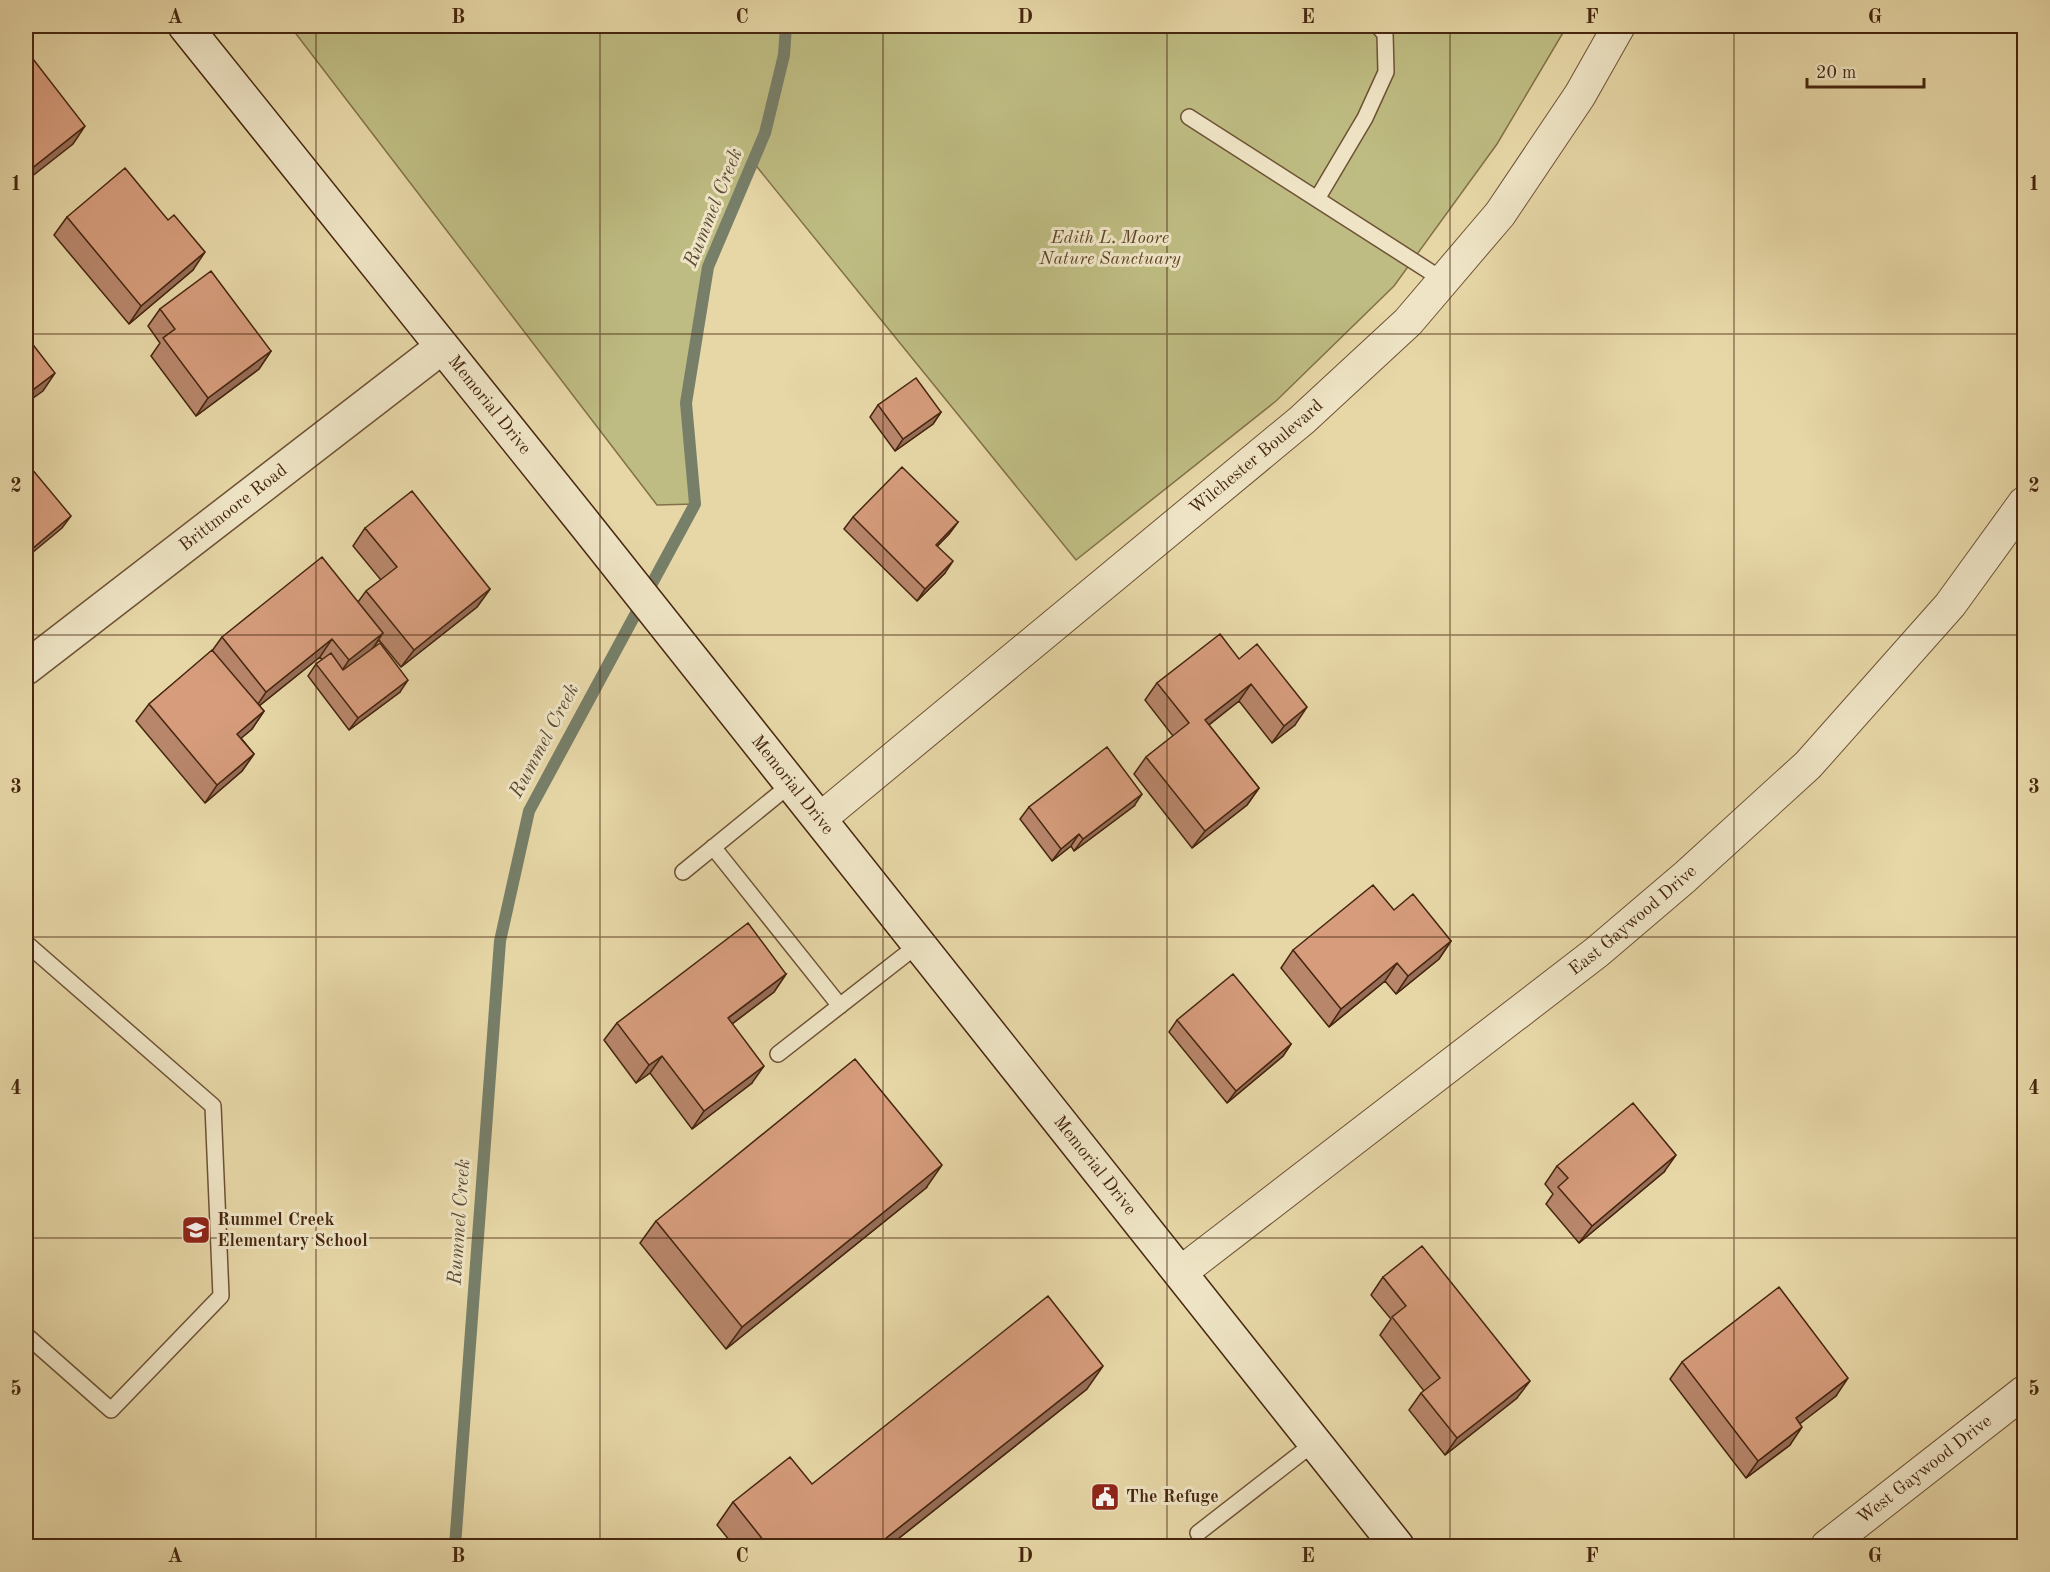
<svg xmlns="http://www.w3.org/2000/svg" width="2050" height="1572" viewBox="0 0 2050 1572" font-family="'Old Standard TT',serif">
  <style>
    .green { fill: #bebc82; stroke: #827148; stroke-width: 1.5 }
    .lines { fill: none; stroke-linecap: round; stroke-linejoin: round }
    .stream { stroke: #777f69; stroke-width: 12 }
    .service-casing { stroke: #6e5235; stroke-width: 18 }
    .minor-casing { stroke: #6e5235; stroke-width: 34 }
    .tertiary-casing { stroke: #6e5235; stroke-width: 36 }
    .secondary-casing { stroke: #46260f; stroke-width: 36 }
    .service { stroke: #efe5c6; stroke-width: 15 }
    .minor { stroke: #efe5c6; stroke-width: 32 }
    .tertiary { stroke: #efe5c6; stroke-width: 33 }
    .secondary { stroke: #efe5c6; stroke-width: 33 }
    .wall { fill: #b8866b; stroke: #46260f; stroke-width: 1.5 }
    .shaded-wall { fill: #966d57; stroke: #46260f; stroke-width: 1.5 }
    .building { fill: #d69c7c; stroke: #46260f; stroke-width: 1.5 }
    .grid { fill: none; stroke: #46260f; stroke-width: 1.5; stroke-opacity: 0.55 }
    .labels { text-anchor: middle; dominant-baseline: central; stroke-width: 6; stroke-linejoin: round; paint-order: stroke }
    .park-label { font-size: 18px; font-style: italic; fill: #5e4426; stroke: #efe5c6 }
    .street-label { font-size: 18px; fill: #46260f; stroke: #efe5c6 }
    .poi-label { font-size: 18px; font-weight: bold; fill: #46260f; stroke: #efe5c6; text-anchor: start }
    .water-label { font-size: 20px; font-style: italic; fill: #5a4b34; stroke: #efe5c6 }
    .neatline { fill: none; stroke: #46260f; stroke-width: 2 }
    .grid-label { font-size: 20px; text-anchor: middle; font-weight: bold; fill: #46260f }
  </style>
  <rect width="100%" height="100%" fill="#e7d7a7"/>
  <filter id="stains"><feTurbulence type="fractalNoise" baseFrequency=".00333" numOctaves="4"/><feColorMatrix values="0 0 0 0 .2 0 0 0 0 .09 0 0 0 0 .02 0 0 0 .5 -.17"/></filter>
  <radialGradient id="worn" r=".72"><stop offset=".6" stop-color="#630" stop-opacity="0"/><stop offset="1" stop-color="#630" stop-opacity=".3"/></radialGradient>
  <path class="green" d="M290,26H1567L1497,144L1394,286L1276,401L1076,560L753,162L708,267L686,403L695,504L657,505Z"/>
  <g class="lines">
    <path class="stream" d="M455,1546L500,941L529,811L695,504L686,403L708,267L765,133L784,55L786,26"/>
    <g class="service-casing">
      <path id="service" d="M1189,117L1443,280
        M1317,199L1365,118L1386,72L1385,34L1378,26
        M713,847L840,1006
        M683,872L791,784
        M26,943L213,1106L221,1296L111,1410L26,1335
        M778,1054L919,944
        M1198,1533L1314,1443"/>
    </g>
    <g class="minor-casing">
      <g id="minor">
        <path id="s1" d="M820,819L1302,420L1408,322L1500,214L1580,95L1619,26"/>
        <path id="s2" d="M1180,1273L1597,952L1685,877L1808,765L1950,605L2024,503"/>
        <path id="s3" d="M1827,1546L2024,1392"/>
      </g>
    </g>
    <g class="tertiary-casing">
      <g id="tertiary">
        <path id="s4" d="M26,668L442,347"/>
      </g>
    </g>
    <g class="secondary-casing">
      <g id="secondary">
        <path id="s5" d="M185,26L584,523L1397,1546"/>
      </g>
    </g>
    <use href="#service" class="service"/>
    <use href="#minor" class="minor"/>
    <use href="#tertiary" class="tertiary"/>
    <use href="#secondary" class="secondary"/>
  </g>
  <path class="wall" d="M67,217L193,270L129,324L54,235Z
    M160,309L271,351L259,369L196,416L151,356L160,343L148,326Z
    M878,405L941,412L933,424L895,451L870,417Z
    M853,517L958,522L949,534L937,546L945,573L917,601L844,529Z
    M365,528L490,589L477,607L401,667L379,640L373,648L400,692L349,730L308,676L316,664L322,660L320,657L259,706L264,711L252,729L241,738L254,754L242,771L205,803L136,721L149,704L212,651L222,637L358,602L366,591L381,580L353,546Z
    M1239,659L1295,725L1272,743L1239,701L1209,725L1259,788L1247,805L1192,848L1134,774L1146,757L1173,736L1145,700L1157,683Z
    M1134,806L1074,851L1071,846L1052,861L1020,819L1029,807Z
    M1394,910L1451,941L1439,959L1396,994L1385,981L1329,1027L1281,968L1293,950Z
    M786,974L774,992L732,1024L752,1083L692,1129L650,1073L636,1083L604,1040L617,1023Z
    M1177,1020L1291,1044L1283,1056L1227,1103L1169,1032Z
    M1557,1166L1664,1172L1579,1243L1546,1204L1553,1194L1545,1184Z
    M926,1188L726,1349L640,1243L656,1221Z
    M1383,1277L1517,1398L1445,1455L1409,1410L1421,1393L1424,1391L1380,1335L1391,1319L1371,1295Z
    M1682,1362L1836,1396L1800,1423L1790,1445L1746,1478L1670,1379Z
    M1087,1389L889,1546H734L717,1525L733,1502L812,1484Z"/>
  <path class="shaded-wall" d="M1457,26H1476L1472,32Z
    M85,126L73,144L26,181V173Z
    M33,208L26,219V214Z
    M205,252L193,270L129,324L141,306Z
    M271,351L259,369L196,416L208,398Z
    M55,373L43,391L26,403V395Z
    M941,412L933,424L895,451L903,439Z
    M71,516L62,528L26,558V554Z
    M958,522L949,534L927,557L936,545Z
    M953,561L945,573L917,601L925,589Z
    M490,589L477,607L401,667L414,650Z
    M383,633L371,651L337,678L349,660Z
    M332,639L320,657L254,710L266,692Z
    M408,680L400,692L349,730L358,718Z
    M1251,684L1239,701L1193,737L1205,720Z
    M1307,707L1295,725L1272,743L1284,726Z
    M264,711L252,729L225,752L237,734Z
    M254,754L242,771L205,803L217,785Z
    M1259,788L1247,805L1192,848L1205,831Z
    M1142,794L1134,806L1074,851L1083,839Z
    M1079,834L1071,846L1052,861L1061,849Z
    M1451,941L1439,959L1396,994L1408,976Z
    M1397,963L1385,981L1329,1027L1341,1009Z
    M786,974L774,992L716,1036L728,1018Z
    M1291,1044L1283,1056L1227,1103L1236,1091Z
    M662,1056L650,1073L636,1083L649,1065Z
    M764,1066L752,1083L692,1129L704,1111Z
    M1676,1155L1664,1172L1579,1243L1592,1226Z
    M942,1165L926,1188L726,1349L742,1327Z
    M1103,1366L1087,1389L889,1546H876Z
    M1848,1378L1836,1396L1784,1436L1796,1418Z
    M1530,1381L1517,1398L1445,1455L1457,1438Z
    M1802,1427L1790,1445L1746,1478L1758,1461Z"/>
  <path class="building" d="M26,50L85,126L26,173Z
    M125,168L168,220L174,215L205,252L141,306L67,217Z
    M26,199L33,208L26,214Z
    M211,271L271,351L208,398L163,338L175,329L160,309Z
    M27,337L55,373L26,395V338Z
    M916,378L941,412L903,439L878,405Z
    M26,462L71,516L26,554Z
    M902,467L958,522L936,545L953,561L925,589L853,517Z
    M412,491L490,589L414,650L366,591L397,567L365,528Z
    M322,557L383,633L349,660L332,639L266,692L222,637Z
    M1220,634L1239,659L1257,644L1307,707L1284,726L1251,684L1205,720L1259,788L1205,831L1146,757L1189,723L1157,683Z
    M380,643L408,680L358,718L316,664L331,653L343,670Z
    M212,650L264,711L237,734L254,754L217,785L149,704Z
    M1107,747L1142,794L1083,839L1079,834L1061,849L1029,807Z
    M1373,885L1394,910L1413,894L1451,941L1408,976L1397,963L1341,1009L1293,950Z
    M748,923L786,974L728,1018L764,1066L704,1111L662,1056L649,1065L617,1023Z
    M1233,974L1291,1044L1236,1091L1177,1020Z
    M855,1059L942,1165L742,1327L656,1221Z
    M1633,1103L1676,1155L1592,1226L1558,1187L1568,1178L1557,1166Z
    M1422,1246L1530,1381L1457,1438L1421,1393L1440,1378L1392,1317L1406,1306L1383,1277Z
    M1779,1287L1848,1378L1796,1418L1802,1427L1758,1461L1682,1362Z
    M1048,1296L1103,1366L876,1546H835L829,1539L820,1546H768L733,1502L790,1457L812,1484Z"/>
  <path class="grid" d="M316,26V1546M600,26V1546M883,26V1546M1167,26V1546M1450,26V1546M1734,26V1546M26,334H2024M26,635H2024M26,937H2024M26,1238H2024"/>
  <defs>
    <g id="school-square" transform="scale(1.5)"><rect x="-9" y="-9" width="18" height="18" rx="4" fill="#8f2418" stroke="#efe5c6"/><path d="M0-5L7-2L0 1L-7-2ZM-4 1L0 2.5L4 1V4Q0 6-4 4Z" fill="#fff"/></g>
    <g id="civic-square" transform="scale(1.5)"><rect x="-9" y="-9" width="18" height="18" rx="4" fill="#8f2418" stroke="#efe5c6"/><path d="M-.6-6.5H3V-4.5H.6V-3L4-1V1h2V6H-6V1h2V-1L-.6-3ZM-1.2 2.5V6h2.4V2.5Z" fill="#fff"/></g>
  </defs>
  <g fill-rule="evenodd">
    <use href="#school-square" x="196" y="1230"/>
    <use href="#civic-square" x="1105" y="1497"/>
  </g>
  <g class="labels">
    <g class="park-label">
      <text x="1110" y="238">Edith L. Moore<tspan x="1110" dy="21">Nature Sanctuary</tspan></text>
    </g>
    <g class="street-label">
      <text stroke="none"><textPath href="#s5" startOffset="486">Memorial Drive</textPath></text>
      <text stroke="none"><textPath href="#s1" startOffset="567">Wilchester Boulevard</textPath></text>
      <text stroke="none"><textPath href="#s4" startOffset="262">Brittmoore Road</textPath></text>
      <text stroke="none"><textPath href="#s5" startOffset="972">Memorial Drive</textPath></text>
      <text stroke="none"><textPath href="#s2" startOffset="574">East Gaywood Drive</textPath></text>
      <text stroke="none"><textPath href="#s5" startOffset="1458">Memorial Drive</textPath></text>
      <text stroke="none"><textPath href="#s3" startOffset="124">West Gaywood Drive</textPath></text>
    </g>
    <g class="poi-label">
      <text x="217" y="1220">Rummel Creek<tspan x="217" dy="21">Elementary School</tspan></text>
      <text x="1126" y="1497">The Refuge</text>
    </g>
    <g class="water-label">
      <text transform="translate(714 208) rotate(-68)">Rummel Creek</text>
      <text transform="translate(545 741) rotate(-62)">Rummel Creek</text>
      <text transform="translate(460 1222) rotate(-86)">Rummel Creek</text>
    </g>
  </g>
  <rect width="2050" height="1572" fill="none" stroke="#e7d7a7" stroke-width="66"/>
  <path d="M1807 78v9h117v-9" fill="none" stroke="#46260f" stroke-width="3"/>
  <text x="1816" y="78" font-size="18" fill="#46260f" stroke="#efe5c6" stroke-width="4.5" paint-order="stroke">20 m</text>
  <rect x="33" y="33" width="1984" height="1506" class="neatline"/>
  <g class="grid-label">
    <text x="175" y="23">A</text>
    <text x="458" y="23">B</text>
    <text x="742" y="23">C</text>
    <text x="1025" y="23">D</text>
    <text x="1308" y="23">E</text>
    <text x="1592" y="23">F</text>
    <text x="1875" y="23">G</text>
    <text x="16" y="190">1</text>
    <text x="2034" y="190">1</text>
    <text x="16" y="492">2</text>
    <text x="2034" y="492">2</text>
    <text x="16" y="793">3</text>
    <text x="2034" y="793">3</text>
    <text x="16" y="1094">4</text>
    <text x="2034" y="1094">4</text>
    <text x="16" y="1395">5</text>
    <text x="2034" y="1395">5</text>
    <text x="175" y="1562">A</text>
    <text x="458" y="1562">B</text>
    <text x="742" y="1562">C</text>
    <text x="1025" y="1562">D</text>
    <text x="1308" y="1562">E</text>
    <text x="1592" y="1562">F</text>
    <text x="1875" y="1562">G</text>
  </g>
  <rect width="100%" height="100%" filter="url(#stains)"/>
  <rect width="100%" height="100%" fill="url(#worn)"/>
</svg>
